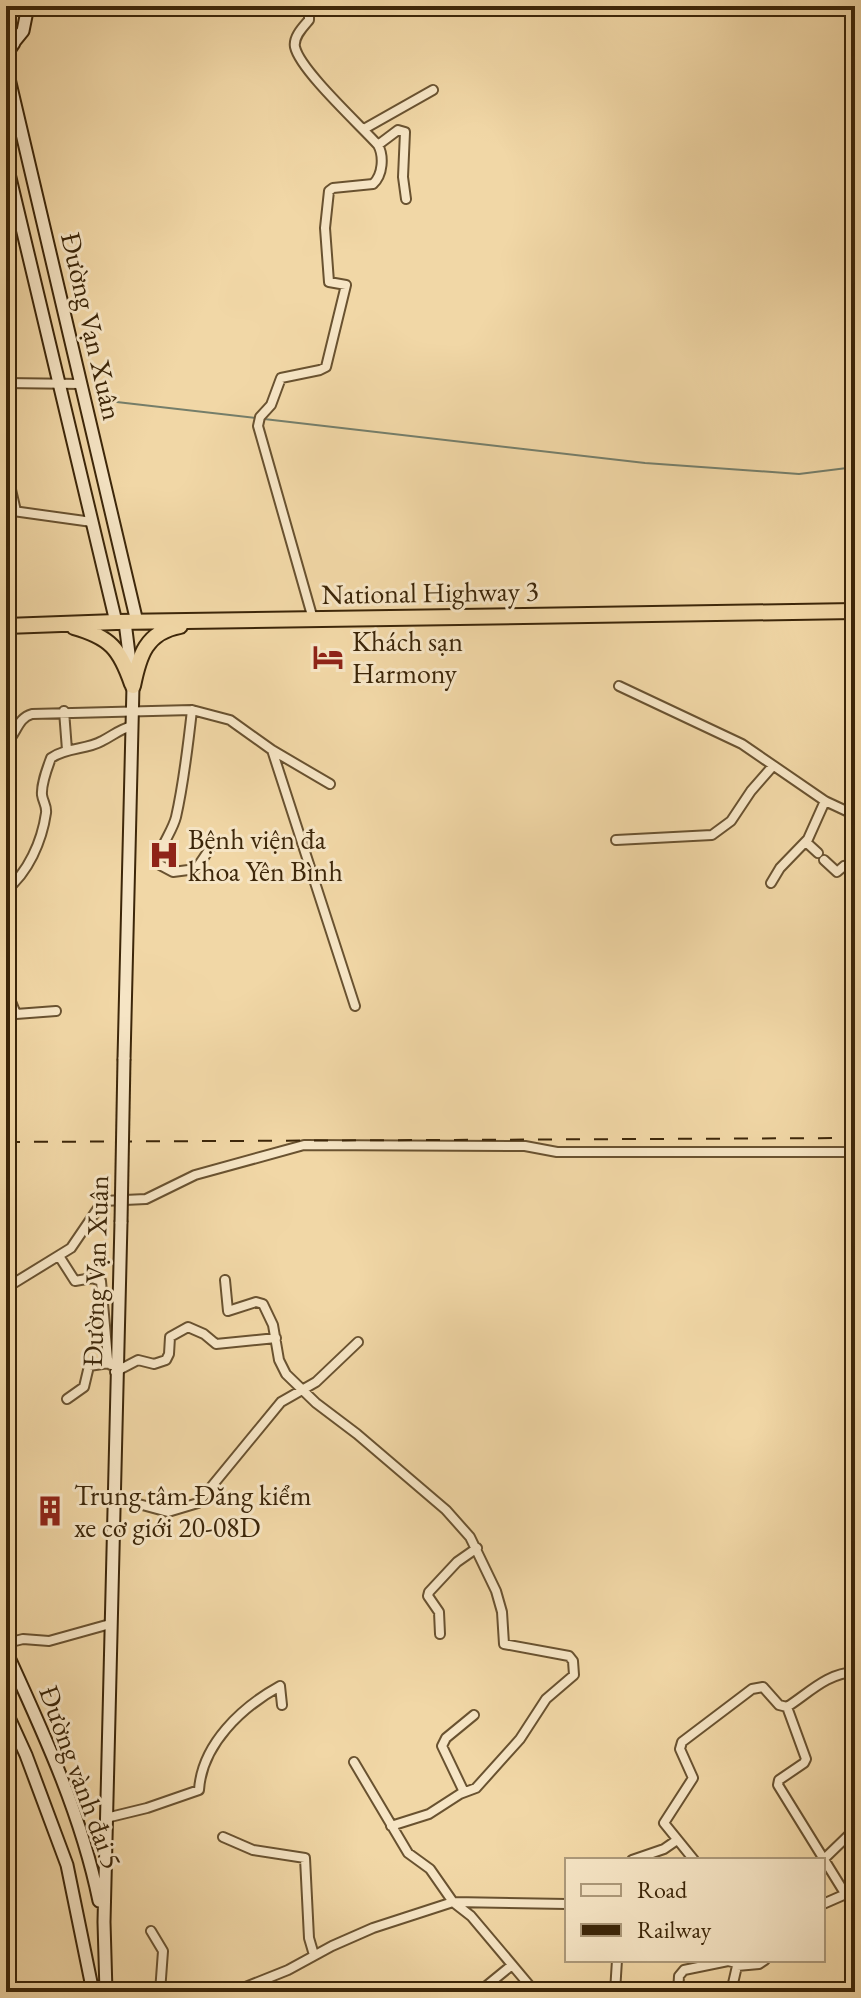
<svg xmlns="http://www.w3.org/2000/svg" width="861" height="1998" viewBox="0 0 861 1998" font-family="'EB Garamond',serif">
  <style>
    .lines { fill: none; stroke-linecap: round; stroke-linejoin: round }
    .stream { stroke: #757e6a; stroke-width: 2 }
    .street-casing { stroke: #695230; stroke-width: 12 }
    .secondary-casing { stroke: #3c2609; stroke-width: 15 }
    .highway-casing { stroke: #3c2609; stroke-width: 18 }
    .street { stroke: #f6e5c5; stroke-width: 8 }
    .secondary { stroke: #f6e5c5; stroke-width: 11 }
    .highway { stroke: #f1d7a6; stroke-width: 14 }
    .rail { stroke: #3c2609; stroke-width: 2; stroke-dasharray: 14 14; stroke-linecap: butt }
    .secondary-bridge-casing { stroke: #3c2609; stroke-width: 15; stroke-linecap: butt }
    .secondary-bridge { stroke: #f6e5c5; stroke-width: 11 }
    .labels { text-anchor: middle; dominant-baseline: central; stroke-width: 6; stroke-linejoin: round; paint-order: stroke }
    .street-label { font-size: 28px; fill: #3c2609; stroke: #f6e5c5 }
    .poi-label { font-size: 28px; fill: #3c2609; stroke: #f6e5c5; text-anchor: start }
  </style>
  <rect width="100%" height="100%" fill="#f1d7a6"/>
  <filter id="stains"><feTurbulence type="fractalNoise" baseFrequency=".0025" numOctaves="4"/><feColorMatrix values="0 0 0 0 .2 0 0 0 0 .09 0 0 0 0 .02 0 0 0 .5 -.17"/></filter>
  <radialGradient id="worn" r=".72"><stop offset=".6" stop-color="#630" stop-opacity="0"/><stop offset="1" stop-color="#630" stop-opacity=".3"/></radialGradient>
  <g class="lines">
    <path class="stream" d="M108,401L257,418
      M264,419L645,463L799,474L855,467"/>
    <g class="street-casing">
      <path id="street" d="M309,6V20C303,27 293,37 295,47C300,70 360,125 378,145C384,156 383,175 373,184L333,188L329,191L325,228L329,282L346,285L326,367L320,370L281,378L271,405L260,417L258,426L313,619
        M364,129L433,90
        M378,145L398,130L405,132L403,177L406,199
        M6,383L81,384
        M6,468L16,511
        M6,510L92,522
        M619,686L742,744L825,801L855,815
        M192,710C188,746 184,782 176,817C172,833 158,848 158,864L173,872L196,869L213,844
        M64,711L67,750
        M6,743C17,734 17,718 32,714L192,710L230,720L272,750L330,784
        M272,750L355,1006
        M616,840L712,835L731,821L751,791L772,767
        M806,842L818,853
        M824,860L837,872L844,866L855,864
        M771,883L780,868L808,839L825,801
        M6,890C28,873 42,841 46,813C47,806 43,802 42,795C41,784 47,769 51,758C67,747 86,750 102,741C114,735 118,730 132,726
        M6,950L11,964L6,973
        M6,989L16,1014L56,1011
        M59,1256L75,1281L92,1278L101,1281L108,1359L111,1365H114
        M225,1280L228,1311L256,1302L263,1304L273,1325L279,1360L286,1374L316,1403L357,1434L446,1510L470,1537L496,1591L502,1612L504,1644L569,1656L573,1661L574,1675L546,1699L520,1739L476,1788L460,1794L429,1814L391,1826
        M6,1288L71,1248L103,1201L146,1199L195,1175L304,1145L525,1146L557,1152H855
        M115,1372L138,1360L154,1364L166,1360L169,1354L170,1337L188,1327L204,1334L216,1344L276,1338
        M67,1399L84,1387L89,1366L109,1363
        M113,1500L135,1503L168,1512L198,1503L281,1402L316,1382L358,1342
        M440,1634L439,1612L428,1596L429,1592L457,1562L477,1548
        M7,1643L23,1639L49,1641L110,1624
        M787,1707L806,1759L804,1763L779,1780L778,1785L846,1895
        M354,1762L408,1853L430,1869L453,1902L471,1916L535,1992
        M464,1792L442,1746L446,1738L474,1715
        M106,1818L147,1808L199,1790C202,1744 242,1707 280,1686L282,1705
        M223,1837L253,1850L305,1858L309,1938L314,1955
        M824,1859L855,1829
        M632,1860L664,1849L677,1840
        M694,1860L664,1823L693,1778L680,1749L682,1742L752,1689L763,1687L779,1705L787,1707C809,1693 827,1673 855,1672
        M823,1904L855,1890
        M151,1931L163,1951L160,1992
        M361,1988L363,1992
        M233,1992L288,1970L332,1946L373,1928L453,1902L567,1904
        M479,1992L512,1965
        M615,1992L617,1960
        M678,1992L679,1976L684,1970L728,1961L741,1964
        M731,1992L737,1966L759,1964L765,1960"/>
    </g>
    <g class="secondary-casing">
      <path id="secondary" d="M14,43L6,55L7,70L137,622
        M10,47L23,31L28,6
        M6,161L116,622
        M124,1059L133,686L125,622
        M6,1651C43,1732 81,1813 99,1901
        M6,1711L26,1755L67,1865L93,1992
        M106,1992L104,1922L121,1222"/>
    </g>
    <g class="highway-casing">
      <path id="highway" d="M6,626L116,622L855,611
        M74,627C110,637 120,649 132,684
        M133,686C139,656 146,632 180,626"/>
    </g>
    <use href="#street" class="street"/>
    <use href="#secondary" class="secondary"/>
    <use href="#highway" class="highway"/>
    <path class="rail" d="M6,1142L855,1138"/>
    <g class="secondary-bridge-casing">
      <path id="secondary-bridge" d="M121,1222L124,1059"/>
    </g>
    <use href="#secondary-bridge" class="secondary-bridge"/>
  </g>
  <defs>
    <g id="hotel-bare" transform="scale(2.4)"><path d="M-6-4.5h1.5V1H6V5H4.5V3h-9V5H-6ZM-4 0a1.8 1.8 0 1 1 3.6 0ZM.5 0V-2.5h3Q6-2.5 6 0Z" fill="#8f2418" stroke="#f6e5c5" stroke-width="2.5" paint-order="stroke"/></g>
    <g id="hospital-bare" transform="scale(2.4)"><path d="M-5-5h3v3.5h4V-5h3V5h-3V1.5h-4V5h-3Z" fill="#8f2418" stroke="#f6e5c5" stroke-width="2.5" paint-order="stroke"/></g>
    <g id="building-bare" transform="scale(2.4)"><path d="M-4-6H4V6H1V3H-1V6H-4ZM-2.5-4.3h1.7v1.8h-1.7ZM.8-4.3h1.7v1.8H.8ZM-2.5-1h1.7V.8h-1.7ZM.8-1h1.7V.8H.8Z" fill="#8f2418" stroke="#f6e5c5" stroke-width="2.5" paint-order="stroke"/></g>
  </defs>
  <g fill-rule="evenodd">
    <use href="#hotel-bare" x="328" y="657"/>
    <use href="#hospital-bare" x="164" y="855"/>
    <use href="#building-bare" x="50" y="1511"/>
  </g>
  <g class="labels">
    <g class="street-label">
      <text transform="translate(92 326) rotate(77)">Đường Vạn Xuân</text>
      <text transform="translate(430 592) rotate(-1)">National Highway 3</text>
      <text transform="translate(95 1271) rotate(-88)">Đường Vạn Xuân</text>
      <text transform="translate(81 1777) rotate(70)">Đường vành đai 5</text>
    </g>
    <g class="poi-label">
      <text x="352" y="641">Khách sạn<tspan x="352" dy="32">Harmony</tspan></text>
      <text x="188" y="839">Bệnh viện đa<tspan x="188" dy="32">khoa Yên Bình</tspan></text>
      <text x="74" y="1495">Trung tâm Đăng kiểm<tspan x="74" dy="32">xe cơ giới 20-08D</tspan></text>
    </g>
  </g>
  <rect width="861" height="1998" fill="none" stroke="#f1d7a6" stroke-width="32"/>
  <rect x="8" y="8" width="845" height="1982" fill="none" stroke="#3c2609" stroke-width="4"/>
  <rect x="16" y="16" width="829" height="1966" fill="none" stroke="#3c2609" stroke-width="2"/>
  <rect x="565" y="1858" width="260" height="104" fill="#f6e5c5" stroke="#ac997a" stroke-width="2"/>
  <rect x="581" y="1884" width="40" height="12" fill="#f6e5c5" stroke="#ac997a" stroke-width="2"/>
  <text x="637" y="1898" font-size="24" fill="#3c2609">Road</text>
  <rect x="581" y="1924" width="40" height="12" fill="#3c2609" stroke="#ac997a" stroke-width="2"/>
  <text x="637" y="1938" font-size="24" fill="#3c2609">Railway</text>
  <rect width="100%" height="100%" filter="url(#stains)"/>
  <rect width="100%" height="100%" fill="url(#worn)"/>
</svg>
